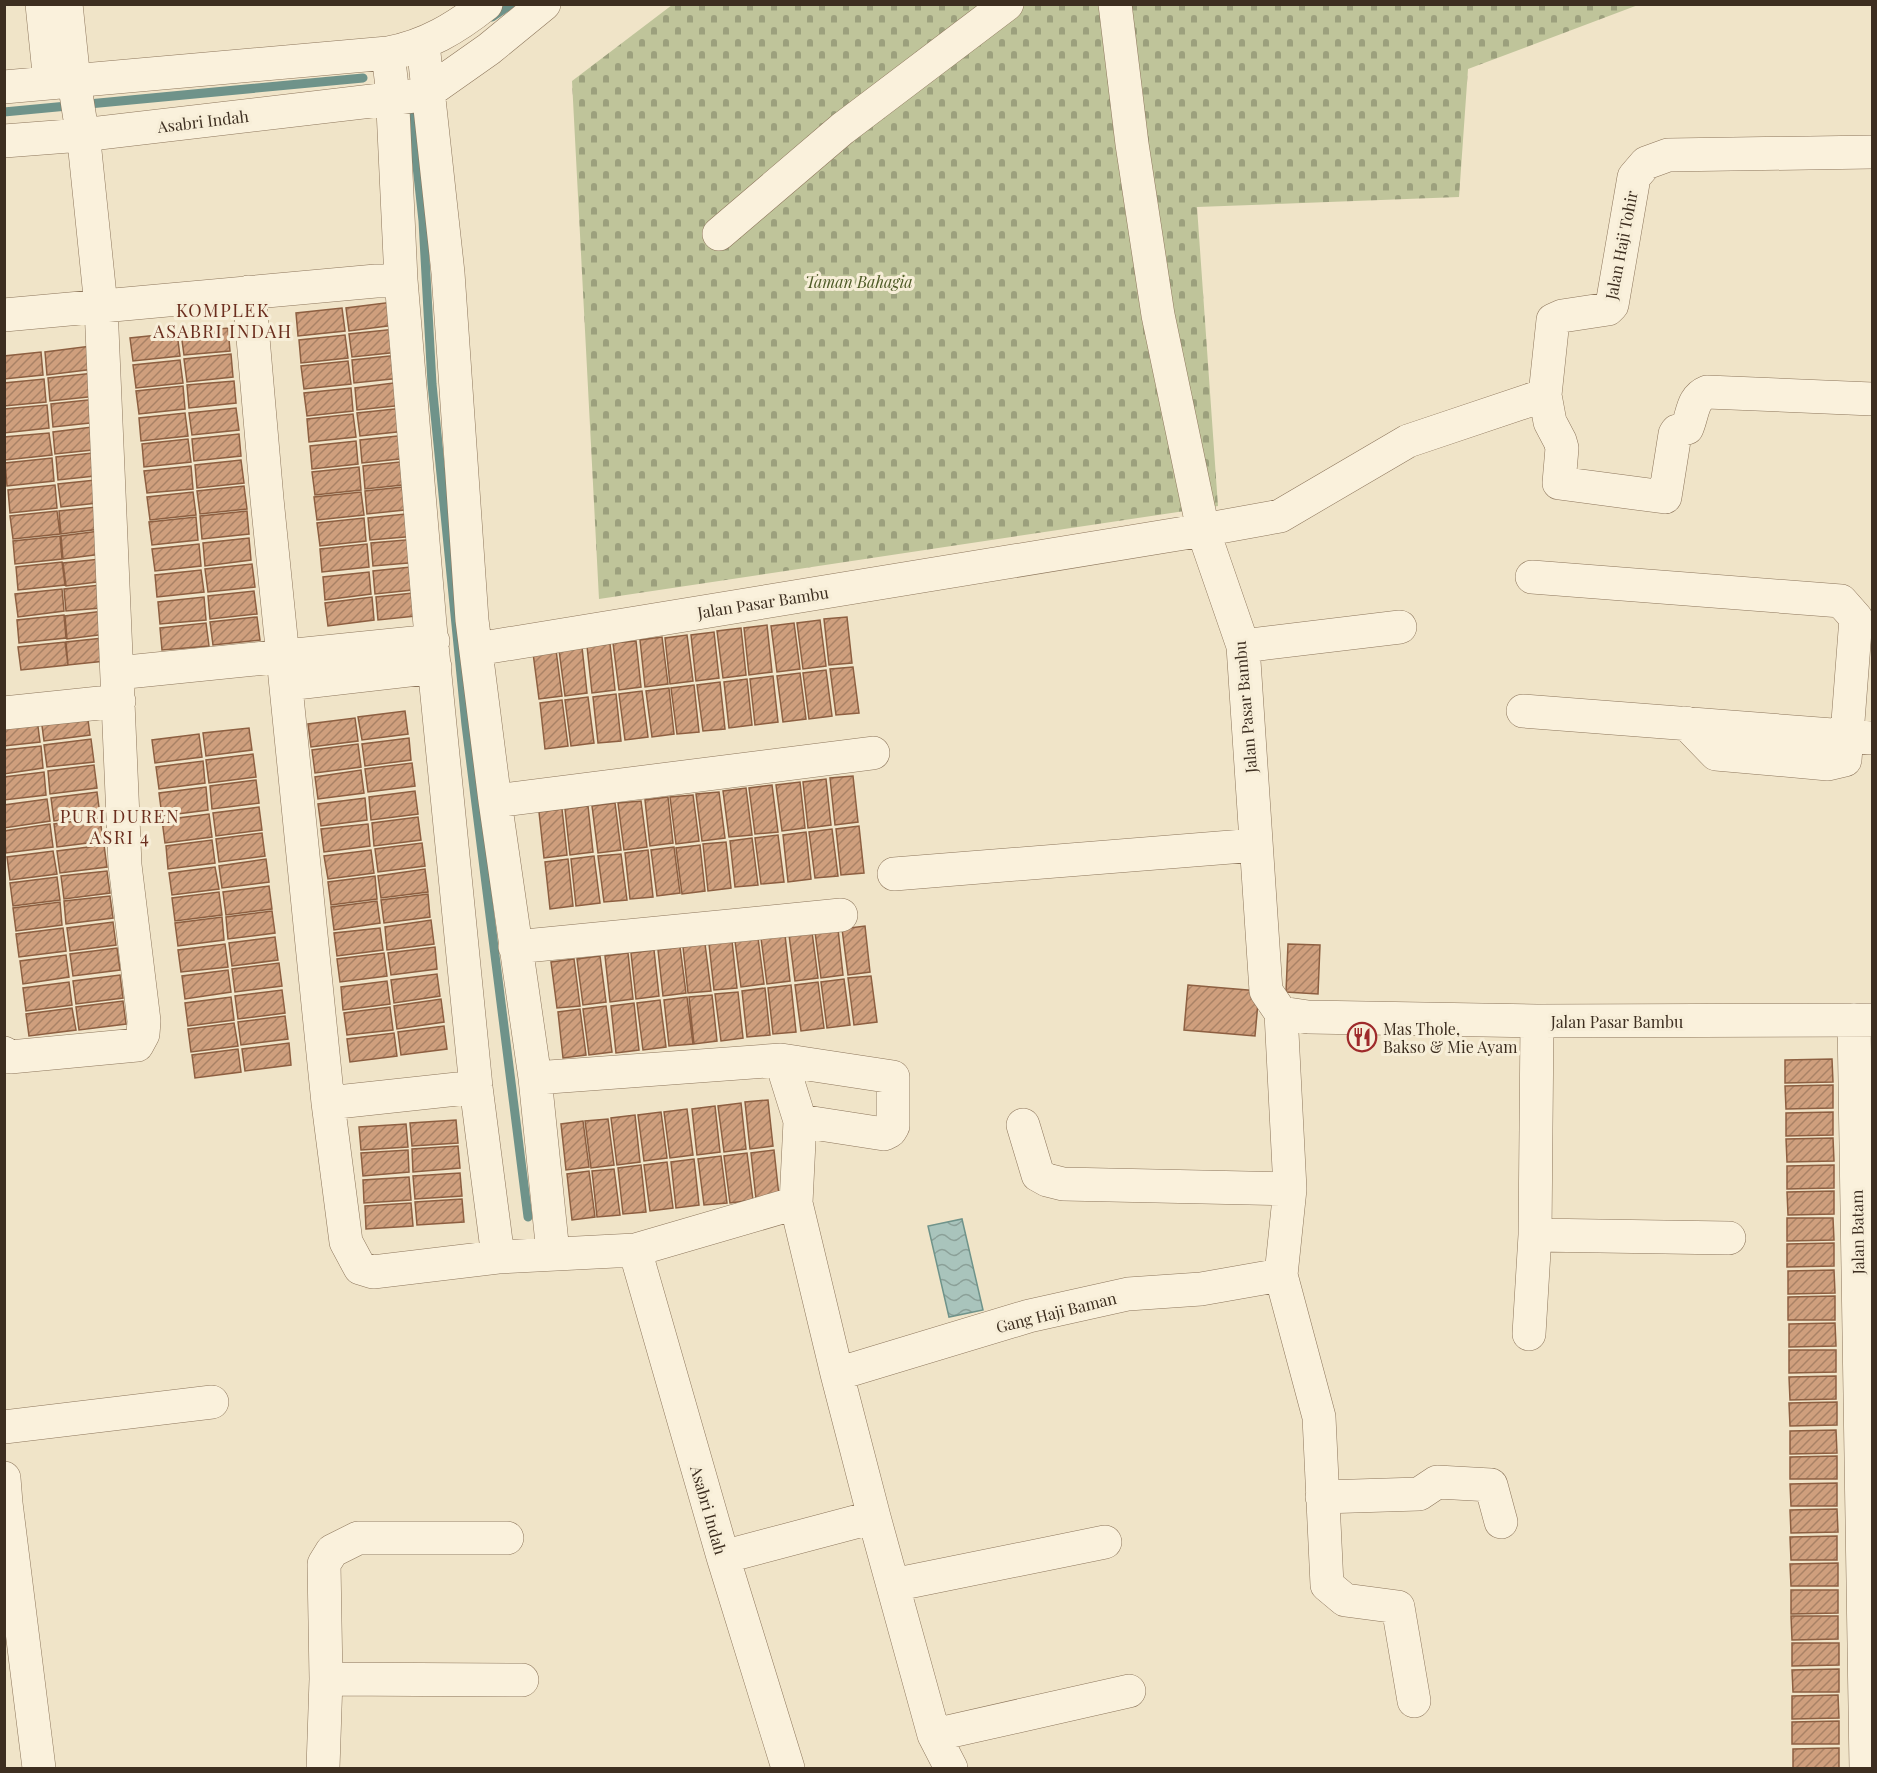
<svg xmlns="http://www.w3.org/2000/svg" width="1877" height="1773" viewBox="0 0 1877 1773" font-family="'Playfair Display',serif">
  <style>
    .cemetery { fill: url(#cemetery-stones) }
    .water { fill: url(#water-waves); stroke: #6f938a; stroke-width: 1.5 }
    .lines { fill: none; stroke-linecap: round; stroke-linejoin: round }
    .stream { stroke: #6f938a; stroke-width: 9 }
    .building { fill: url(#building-hatch); stroke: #8d5f41; stroke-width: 1.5 }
    .street-casing { stroke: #8d765c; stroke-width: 34 }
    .street { stroke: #faf1dc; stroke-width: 33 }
    .labels { text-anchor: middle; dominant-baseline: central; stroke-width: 6; stroke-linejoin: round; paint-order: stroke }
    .street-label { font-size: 16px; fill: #3d2e20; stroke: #f7eed8 }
    .park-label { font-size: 16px; font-style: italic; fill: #4d5a26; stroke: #f7eed8 }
    .poi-label { font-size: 16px; fill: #3d2e20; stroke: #f7eed8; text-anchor: start }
    .neighbourhood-label { font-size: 18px; letter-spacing: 1.5px; fill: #6b2e1e; stroke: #f7eed8 }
  </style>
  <defs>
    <pattern id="cemetery-stones" width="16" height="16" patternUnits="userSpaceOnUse" patternTransform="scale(1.5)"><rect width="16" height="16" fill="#bfc49a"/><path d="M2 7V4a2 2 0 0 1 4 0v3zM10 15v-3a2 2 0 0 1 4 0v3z" fill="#9ca07d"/></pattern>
    <pattern id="water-waves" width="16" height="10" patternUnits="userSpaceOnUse" patternTransform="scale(1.5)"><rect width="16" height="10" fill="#a9c4bc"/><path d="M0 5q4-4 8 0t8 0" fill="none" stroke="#8ba098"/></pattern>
    <pattern id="building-hatch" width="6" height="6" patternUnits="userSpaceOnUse" patternTransform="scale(1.5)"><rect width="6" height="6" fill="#cf9f7d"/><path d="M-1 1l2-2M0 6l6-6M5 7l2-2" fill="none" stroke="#a98266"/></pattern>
  </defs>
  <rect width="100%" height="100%" fill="#f0e4c8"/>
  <path class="cemetery" d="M672,5H1638L1468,69L1459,197L1197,207L1218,506L599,599L572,81Z"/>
  <path class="water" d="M962,1219L983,1310L949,1317L928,1226Z"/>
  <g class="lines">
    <path class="stream" d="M492,17L511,4
      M410,102L423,221L432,384L466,725L528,1217
      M4,112L363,78"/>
  </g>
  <path class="building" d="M393,302L395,325L349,331L346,308Z
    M342,308L345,331L298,336L296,313Z
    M228,328L230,351L184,355L181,333Z
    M396,329L399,352L352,357L349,334Z
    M177,333L180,356L133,361L130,338Z
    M345,335L348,358L301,363L299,340Z
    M91,346L94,369L47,375L45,352Z
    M41,352L43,375L4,379V356Z
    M231,354L233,377L187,382L184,359Z
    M399,355L401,378L354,383L352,360Z
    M180,360L183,383L136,388L133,365Z
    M348,361L351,384L304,389L301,366Z
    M94,373L97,396L50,401L48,378Z
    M44,379L46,402L4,406V383Z
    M234,381L236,403L189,408L187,385Z
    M401,382L404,405L357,410L355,388Z
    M183,386L185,409L139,414L136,391Z
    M351,388L353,411L307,416L304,393Z
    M97,399L99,422L53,427L51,404Z
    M47,405L49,428L4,433V409Z
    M236,408L239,430L192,435L189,413Z
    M404,408L406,431L360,436L357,413Z
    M185,413L188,436L141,441L139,418Z
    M353,414L356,437L309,442L307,419Z
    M100,426L102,449L55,454L53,432Z
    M49,433L52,455L5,460L4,437Z
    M239,434L241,456L194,461L192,439Z
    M407,435L409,458L362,463L360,440Z
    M188,439L191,462L144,467L142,444Z
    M356,441L358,464L312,469L310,446Z
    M102,452L104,475L58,480L56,457Z
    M52,458L54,481L7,486L5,463Z
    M241,460L244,483L197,488L195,465Z
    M409,461L412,484L365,489L363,466Z
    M191,466L193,489L147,493L144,471Z
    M359,467L361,490L315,495L312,472Z
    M105,479L107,502L61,507L58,484Z
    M55,485L57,508L10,513L8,490Z
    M244,486L247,509L200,514L197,491Z
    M412,486L414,509L367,514L365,491Z
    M193,492L196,515L150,520L147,497Z
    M361,492L364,515L317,520L314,497Z
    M106,506L108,528L61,534L59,511Z
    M57,511L60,534L13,539L10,516Z
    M247,511L249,534L202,539L200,516Z
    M415,513L417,536L370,540L368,518Z
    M196,517L198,540L152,545L149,522Z
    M364,518L366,541L320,546L317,523Z
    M107,530L110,553L63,559L61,536Z
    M60,536L62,559L15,564L13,541Z
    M249,538L251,560L205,566L203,543Z
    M417,539L420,562L373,566L371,543Z
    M199,544L201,566L155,571L152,549Z
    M367,544L369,567L322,572L320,549Z
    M110,558L112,580L66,586L63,563Z
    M62,562L65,585L18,590L16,567Z
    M252,564L255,587L208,592L205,569Z
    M420,566L422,589L375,594L373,571Z
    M201,570L204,592L157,597L155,575Z
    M369,572L371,594L325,600L323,577Z
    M110,584L113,607L66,611L64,589Z
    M62,589L64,611L18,617L15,594Z
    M254,591L257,614L210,619L208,596Z
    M422,592L425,615L378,620L376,597Z
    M204,597L206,620L160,624L158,602Z
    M372,597L374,620L328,626L325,603Z
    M111,610L114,633L67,639L65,616Z
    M64,615L66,638L19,643L17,620Z
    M257,617L260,640L213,645L210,622Z
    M847,617L852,663L829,665L824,619Z
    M820,620L826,666L803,669L797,623Z
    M206,623L209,646L162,650L160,628Z
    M794,623L800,669L777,672L771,626Z
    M767,625L772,672L749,675L744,628Z
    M741,628L746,675L723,678L717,631Z
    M714,632L719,678L696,681L691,635Z
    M687,635L693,681L670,684L665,638Z
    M112,637L115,660L68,665L66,642Z
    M662,637L668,684L645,687L640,640Z
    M636,641L641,687L619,690L613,643Z
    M65,642L68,665L21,670L18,647Z
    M610,644L615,690L592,693L587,646Z
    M582,647L587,693L565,696L559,650Z
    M556,650L562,696L539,699L533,653Z
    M853,667L859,713L836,715L830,669Z
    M826,670L832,716L809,719L803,673Z
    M800,673L806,719L783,722L777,676Z
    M773,676L778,722L755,725L750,679Z
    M747,679L752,725L729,728L724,682Z
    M720,682L725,729L703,731L697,685Z
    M694,685L699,732L677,734L671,688Z
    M669,688L674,734L652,737L646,691Z
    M642,691L648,737L625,740L619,694Z
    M616,694L621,741L598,743L593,697Z
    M588,697L594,743L571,746L565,700Z
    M562,700L568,746L545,749L540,703Z
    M405,711L408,734L362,740L358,717Z
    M87,712L90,735L44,741L41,718Z
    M355,718L358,741L311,747L308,724Z
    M37,719L40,742L4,746V723Z
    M249,728L252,750L206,756L203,733Z
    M199,734L202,757L155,763L152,740Z
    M409,738L411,760L365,766L362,744Z
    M91,739L94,762L47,767L44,745Z
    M358,744L361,767L315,773L312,750Z
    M41,746L43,768L4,774V750Z
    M253,754L256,777L209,783L206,760Z
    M203,761L205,783L159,789L156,767Z
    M412,763L415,786L368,792L365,769Z
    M94,765L97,788L50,794L48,771Z
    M361,770L364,793L318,799L315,777Z
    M44,772L46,795L4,800V777Z
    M853,776L858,822L835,825L830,778Z
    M826,779L831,825L808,828L803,782Z
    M256,780L259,803L212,809L210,786Z
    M800,782L805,828L782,831L776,785Z
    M772,785L778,832L755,834L749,788Z
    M206,787L208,810L162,816L159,793Z
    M746,788L752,835L729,837L723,791Z
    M415,791L418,814L371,820L369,797Z
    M97,792L100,815L54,821L51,798Z
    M719,792L725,838L702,841L696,794Z
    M693,795L699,841L676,844L670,797Z
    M668,797L673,843L650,846L645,800Z
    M365,798L367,820L321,826L318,804Z
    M47,799L50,821L4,828V805Z
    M641,801L647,847L624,850L618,803Z
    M615,803L621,850L598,853L592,806Z
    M588,806L593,852L570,855L565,809Z
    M259,807L262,830L216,836L213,813Z
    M562,809L567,855L544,858L539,812Z
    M209,814L212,837L165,843L162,820Z
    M418,817L421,840L374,846L372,823Z
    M100,818L103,841L57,847L54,824Z
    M50,824L53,847L6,853L4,831Z
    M368,824L370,846L324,852L321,829Z
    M859,826L864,873L841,875L836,829Z
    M832,829L838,876L815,878L809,832Z
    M806,832L811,879L788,882L783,835Z
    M262,833L265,856L219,862L216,839Z
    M778,835L784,882L761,884L755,838Z
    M752,838L758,885L735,887L730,841Z
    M212,840L215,863L168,869L166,846Z
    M726,842L731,888L708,891L703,844Z
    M422,843L425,866L378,872L375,849Z
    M104,845L107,867L60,873L57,851Z
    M700,845L705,891L682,894L676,848Z
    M674,847L680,893L657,896L651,850Z
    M371,850L374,873L328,879L324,856Z
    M648,850L653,897L630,899L625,853Z
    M53,851L57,874L10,880L7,857Z
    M621,854L627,900L604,902L598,856Z
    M594,856L600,903L576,906L571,859Z
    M266,859L269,882L222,888L219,866Z
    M568,859L573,906L550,909L545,862Z
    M215,867L219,889L172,895L169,873Z
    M425,869L428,892L381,898L378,876Z
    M107,871L110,893L64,899L61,876Z
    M375,876L377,899L331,905L328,882Z
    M57,877L60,900L13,906L10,883Z
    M269,886L272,909L226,915L223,892Z
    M219,892L222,915L175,921L172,898Z
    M428,894L430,917L384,923L381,900Z
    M110,896L113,918L66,924L64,901Z
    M377,901L380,923L334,930L331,907Z
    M60,902L62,925L16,931L13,908Z
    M272,911L275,933L228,939L226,917Z
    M222,917L224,940L178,946L175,923Z
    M431,920L434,944L387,950L385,927Z
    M113,922L116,945L70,951L67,928Z
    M865,926L870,972L848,975L842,929Z
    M63,928L66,951L19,957L16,934Z
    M380,928L383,950L337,956L334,933Z
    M838,929L843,975L821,978L815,932Z
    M812,932L818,978L795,981L789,935Z
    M785,935L790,981L767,984L761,938Z
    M275,937L278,960L232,966L229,943Z
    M758,938L764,984L741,987L735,941Z
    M732,941L737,988L714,990L709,944Z
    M225,944L228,967L181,972L178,950Z
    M705,944L711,991L688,993L683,947Z
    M1288,944L1320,945L1318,994L1286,992Z
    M435,947L437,969L391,975L388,953Z
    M680,947L686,993L663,996L658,950Z
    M117,948L120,970L73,976L70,954Z
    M654,950L659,996L636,999L631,953Z
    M384,953L387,976L340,982L337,959Z
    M628,953L633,999L610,1002L605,956Z
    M66,955L69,977L23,984L20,961Z
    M600,956L606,1002L583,1005L577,959Z
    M574,959L580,1006L557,1008L551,962Z
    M279,963L282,986L235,992L232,969Z
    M228,970L231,992L185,999L182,976Z
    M437,974L440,996L394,1003L391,980Z
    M120,975L123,998L76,1004L73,981Z
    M871,976L877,1022L854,1025L848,978Z
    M844,979L850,1025L827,1028L821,982Z
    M387,981L390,1004L343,1010L341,987Z
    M69,982L72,1005L26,1011L23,988Z
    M818,982L824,1028L801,1031L795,985Z
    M791,985L796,1032L773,1034L768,988Z
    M1188,985L1259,991L1255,1036L1184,1030Z
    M765,988L770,1035L747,1037L742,991Z
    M282,990L285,1013L238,1019L235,996Z
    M738,992L743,1038L721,1041L715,994Z
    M712,995L717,1041L694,1044L689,997Z
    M231,997L234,1020L188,1026L185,1003Z
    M687,997L693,1044L669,1046L664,1000Z
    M441,999L444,1022L397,1029L394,1006Z
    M660,1000L666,1047L643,1050L637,1003Z
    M123,1001L126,1024L79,1030L76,1007Z
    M634,1003L639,1050L616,1053L611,1006Z
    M606,1006L612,1052L589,1055L583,1009Z
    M390,1007L393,1030L347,1035L344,1013Z
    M72,1008L76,1030L29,1036L26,1014Z
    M580,1009L586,1055L563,1058L558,1012Z
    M285,1016L288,1039L241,1045L238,1022Z
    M234,1023L238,1046L191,1052L188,1029Z
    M444,1026L447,1049L401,1055L398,1032Z
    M394,1033L397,1056L350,1062L347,1039Z
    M289,1043L291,1065L245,1071L242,1049Z
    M238,1049L241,1072L195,1078L192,1055Z
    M1832,1059L1833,1082L1785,1083V1060Z
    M1833,1085V1108L1786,1109L1785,1086Z
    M768,1100L773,1146L750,1149L745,1102Z
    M741,1103L746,1149L724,1152L718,1106Z
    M715,1106L720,1152L697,1155L692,1109Z
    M687,1109L693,1155L670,1158L664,1112Z
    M661,1112L667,1158L644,1161L638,1115Z
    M1833,1112V1135L1786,1136V1113Z
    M635,1115L640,1162L617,1165L611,1118Z
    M608,1119L614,1165L591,1168L585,1121Z
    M456,1120L458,1143L412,1146L410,1123Z
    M583,1121L589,1167L566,1170L561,1124Z
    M406,1124L408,1147L361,1150L359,1127Z
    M1833,1138L1834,1161L1787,1162L1786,1139Z
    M458,1146L460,1168L413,1172L412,1149Z
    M408,1150L409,1172L363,1176L361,1153Z
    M774,1150L779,1196L756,1199L751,1153Z
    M747,1153L753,1200L730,1203L724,1156Z
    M721,1156L727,1203L704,1205L698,1159Z
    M694,1159L699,1205L676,1208L671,1162Z
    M667,1162L673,1208L650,1211L644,1165Z
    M641,1165L646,1212L623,1214L618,1168Z
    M1834,1165V1188L1787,1189V1166Z
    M614,1169L620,1215L597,1217L592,1171Z
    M589,1171L595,1217L572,1220L567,1174Z
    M460,1173L462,1196L415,1199L413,1176Z
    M409,1177L411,1200L364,1203L363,1180Z
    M1834,1191V1214L1788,1215L1787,1192Z
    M462,1199L464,1222L417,1225L415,1202Z
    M411,1203L413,1226L366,1229L365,1206Z
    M1787,1218H1833L1834,1240L1787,1241Z
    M1834,1243V1266L1787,1267V1244Z
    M1834,1270L1835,1293L1788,1294V1271Z
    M1835,1296V1320H1788V1297Z
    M1835,1323L1836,1346L1789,1347V1324Z
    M1789,1350H1836V1372L1789,1373Z
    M1836,1376V1399L1790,1400L1789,1377Z
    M1837,1402V1425L1790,1426L1789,1403Z
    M1836,1430L1837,1453L1790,1454V1431Z
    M1837,1456V1479H1790V1457Z
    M1837,1483V1506H1791L1790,1484Z
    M1837,1509L1838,1532L1791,1533L1790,1510Z
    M1837,1536V1560H1791L1790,1537Z
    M1838,1563V1586H1791L1790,1564Z
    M1791,1590H1838V1613L1791,1614Z
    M1791,1616H1838V1639L1792,1640Z
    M1792,1643H1839V1665L1792,1666Z
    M1839,1669V1692H1793L1792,1670Z
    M1838,1695L1839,1718L1792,1719V1696Z
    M1839,1721V1744H1792V1722Z
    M1839,1748V1768H1793V1749Z"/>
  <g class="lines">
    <g class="street-casing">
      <path id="street" d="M42,4L50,83
        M1115,4L1132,144L1158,315L1203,530L1280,516L1408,441L1545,395L1553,320L1562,316L1608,309L1612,305L1634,177L1646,163L1668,155L1872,152
        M423,44L448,273L472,620L495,801L535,1078L553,1253
        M388,53L392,87L401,280L430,625L476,1087L498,1257
        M4,87L388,53C426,46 456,28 486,4
        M4,141L82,135L414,96L428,92L489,49L544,4
        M719,234L842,129L1007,4
        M249,292L267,499L328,1103L346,1242L360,1268L373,1272L498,1257L635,1250L796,1203
        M4,315L376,281L401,280
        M1545,395L1550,422L1560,441L1562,448L1559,483L1665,497L1675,434L1677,431L1687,428C1693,414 1692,398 1707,392L1872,399
        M1532,577L1841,601L1856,618L1845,760L1828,764L1716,754L1686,723
        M1243,646L1400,627
        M477,649L1203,530L1243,646L1266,991L1281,1013L1308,1017L1537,1021L1872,1020
        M117,673L433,641
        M287,684L435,667
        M1523,711L1872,738
        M4,713L119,701
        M495,801L873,753
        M894,874L1256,845
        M515,947L841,915
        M1281,1013L1290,1189L1281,1275L1319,1417L1327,1585L1345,1600L1398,1607L1414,1701
        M1854,1020L1866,1768
        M4,1053L10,1057L137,1045L143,1034L144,1021L125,865L101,306L85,151L74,81L66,4
        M781,1060L893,1077V1126L890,1131L884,1134L800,1121
        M535,1078L781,1060L800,1121L796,1203L837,1374L874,1517L934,1735L951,1768
        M328,1103L476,1087
        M1023,1125L1038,1175L1047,1180L1063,1184L1290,1189
        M1535,1235L1729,1238
        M635,1250L723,1557L788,1768
        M1529,1334L1535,1235L1537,1021
        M837,1374L1029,1316L1128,1294L1201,1289L1281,1275
        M4,1427L212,1402
        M4,1478L6,1503L39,1768
        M1322,1497L1419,1494L1437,1482L1491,1485L1501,1522
        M723,1557L874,1517
        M893,1585L1105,1542
        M326,1679L522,1680
        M934,1735L1129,1691
        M323,1768L326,1679L324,1564L332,1551L358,1538H507"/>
    </g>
    <use href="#street" class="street"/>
  </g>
  <defs>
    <g id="restaurant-ring" transform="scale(1.5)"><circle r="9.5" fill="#f7eed8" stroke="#9e2a2b" stroke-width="1.5"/><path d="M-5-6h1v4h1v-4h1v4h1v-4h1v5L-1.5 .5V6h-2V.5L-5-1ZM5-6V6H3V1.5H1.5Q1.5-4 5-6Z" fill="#9e2a2b"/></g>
  </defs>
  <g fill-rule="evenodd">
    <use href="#restaurant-ring" x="1362" y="1037"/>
  </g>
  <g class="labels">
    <g class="street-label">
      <text transform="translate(203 121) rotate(-7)">Asabri Indah</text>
      <text transform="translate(1621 245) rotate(-79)">Jalan Haji Tohir</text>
      <text transform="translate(763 602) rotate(-9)">Jalan Pasar Bambu</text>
      <text transform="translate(1245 707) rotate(-95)">Jalan Pasar Bambu</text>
      <text x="1617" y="1021">Jalan Pasar Bambu</text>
      <text transform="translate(1857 1232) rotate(-91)">Jalan Batam</text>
      <text transform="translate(1056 1312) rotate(-14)">Gang Haji Baman</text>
      <text transform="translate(709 1510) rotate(74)">Asabri Indah</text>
    </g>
    <g class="park-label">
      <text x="859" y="281">Taman Bahagia</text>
    </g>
    <g class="poi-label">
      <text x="1383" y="1028">Mas Thole,<tspan x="1383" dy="18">Bakso &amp; Mie Ayam</tspan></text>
    </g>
    <g class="neighbourhood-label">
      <text x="223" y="310">KOMPLEK<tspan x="223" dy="21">ASABRI INDAH</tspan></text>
      <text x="120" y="816">PURI DUREN<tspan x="120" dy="21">ASRI 4</tspan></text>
    </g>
  </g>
  <rect width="1877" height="1773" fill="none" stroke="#3d2e20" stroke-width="12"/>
</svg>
